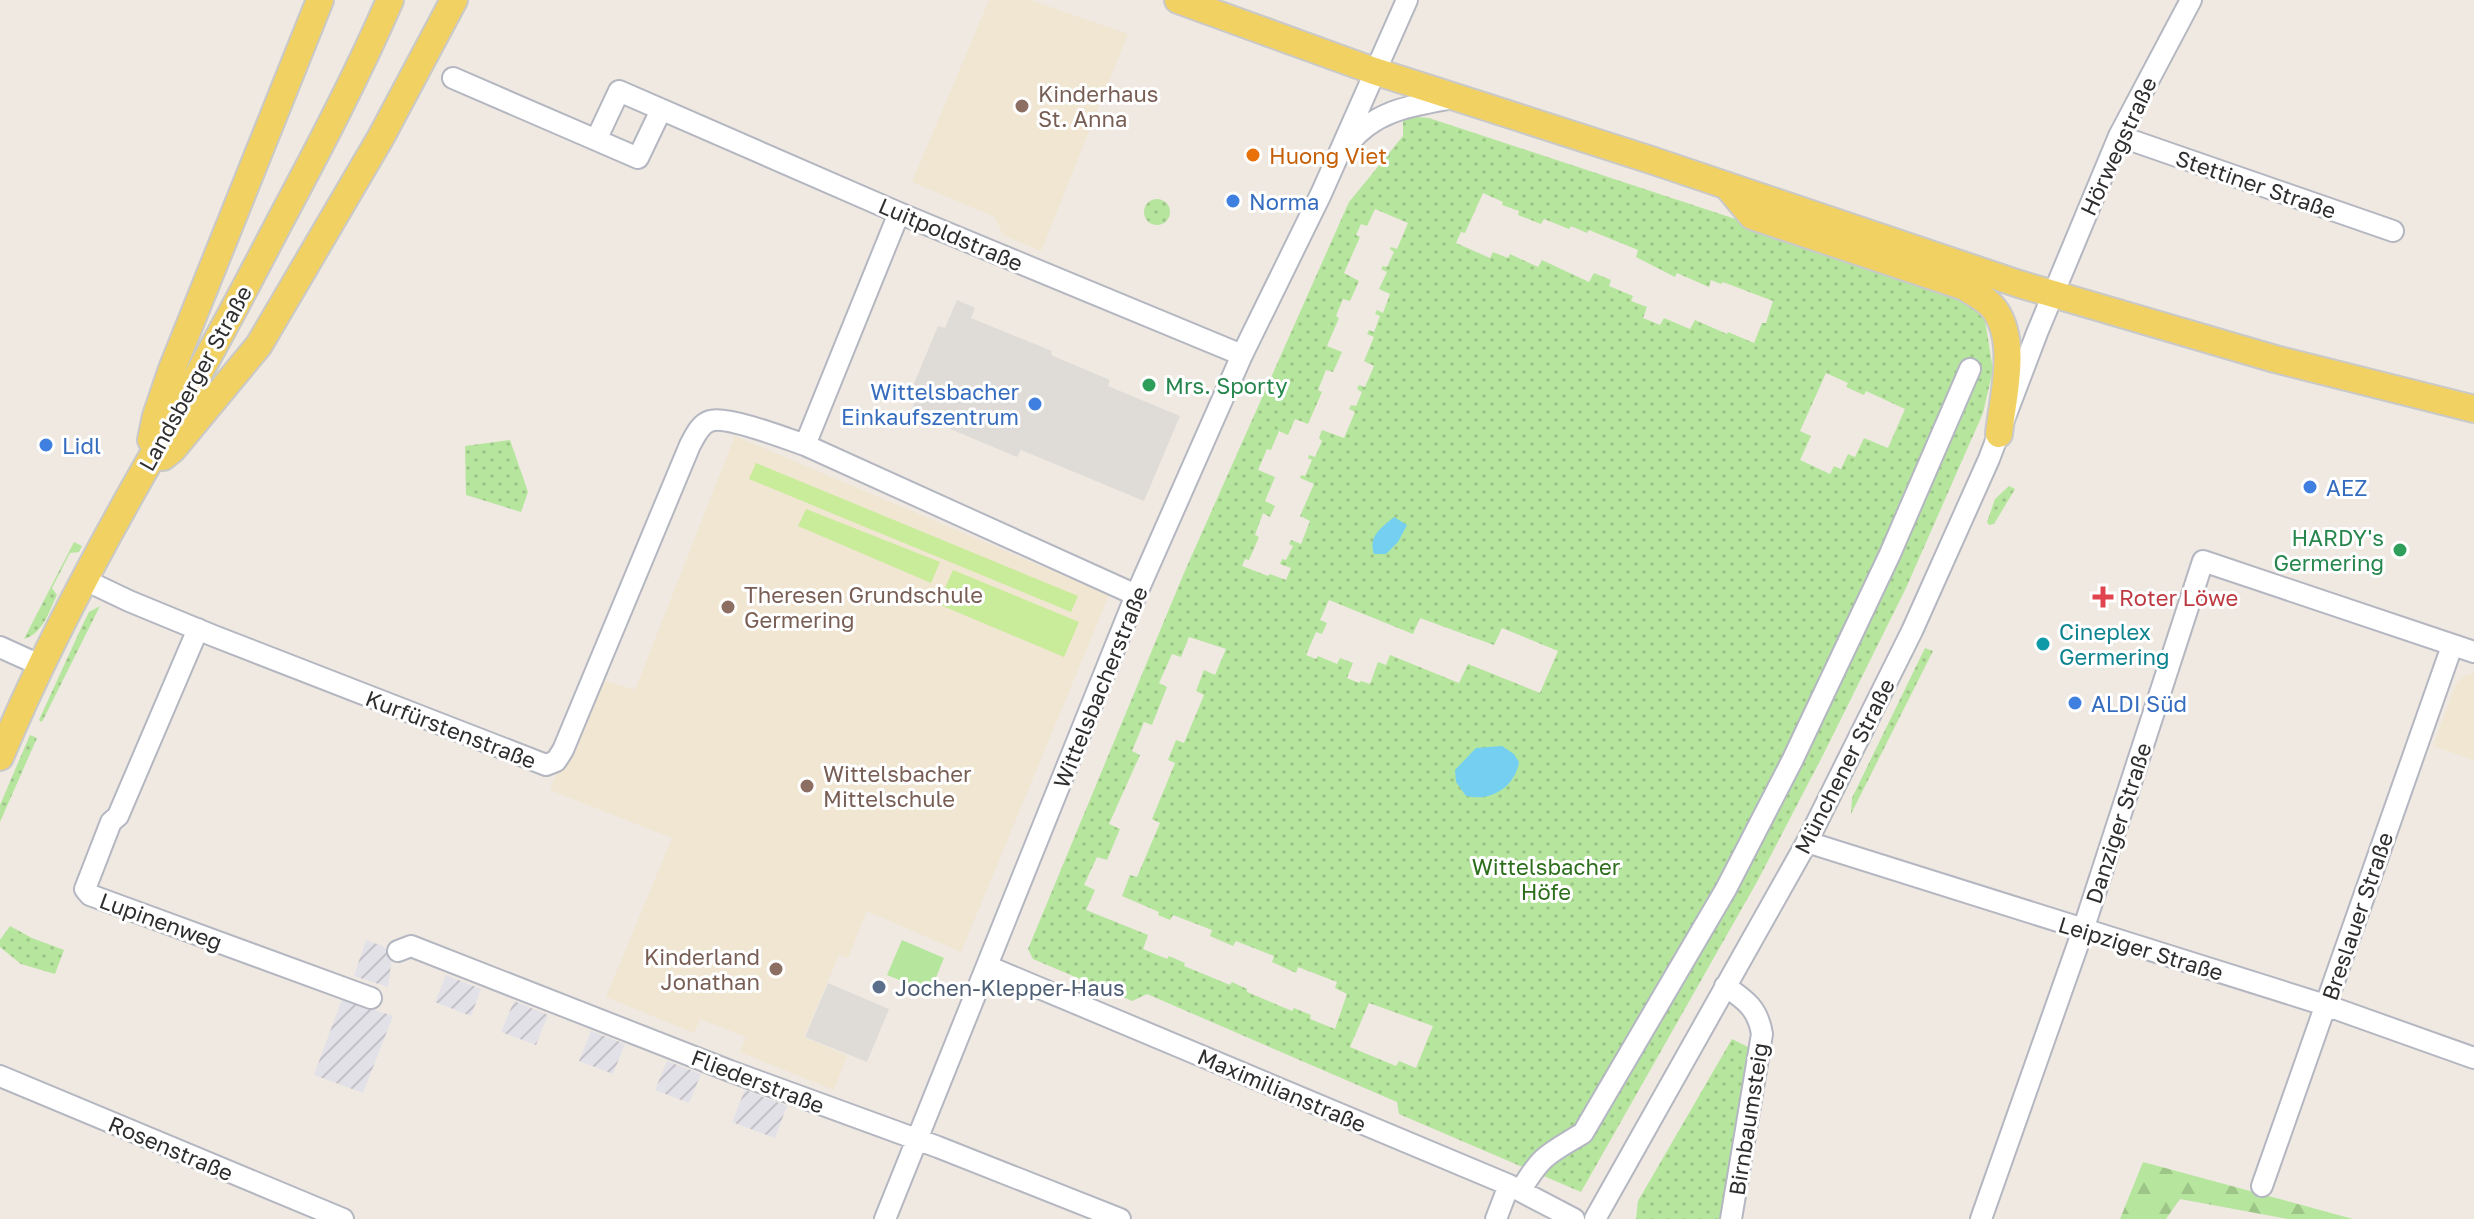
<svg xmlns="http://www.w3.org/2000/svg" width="2474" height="1219" viewBox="0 0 2474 1219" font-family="'Golos Text',sans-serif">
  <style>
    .industrial { fill: url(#industrial-furrows) }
    .education { fill: #f0e6d1 }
    .grass { fill: url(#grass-dots); fill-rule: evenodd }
    .forest { fill: url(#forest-firs) }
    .garden { fill: #b6e59e }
    .pitch { fill: #c9ec9a }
    .plaza { fill: #dfdcd8 }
    .water { fill: #75cff0 }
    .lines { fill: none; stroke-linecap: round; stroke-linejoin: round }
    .minor-casing { stroke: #b4b7c1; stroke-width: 24 }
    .major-casing { stroke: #c9c9c9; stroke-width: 30 }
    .minor { stroke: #fff; stroke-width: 20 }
    .major { stroke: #f2d163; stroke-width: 26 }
    .education-dot { fill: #8d6e63; stroke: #fff; stroke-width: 3 }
    .food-dot { fill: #e8710a; stroke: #fff; stroke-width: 3 }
    .shop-dot { fill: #3f7fe0; stroke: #fff; stroke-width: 3 }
    .leisure-dot { fill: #2e9e5b; stroke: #fff; stroke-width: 3 }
    .health-dot { fill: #e0444e; stroke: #fff; stroke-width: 3 }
    .culture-dot { fill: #0f9aa8; stroke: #fff; stroke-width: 3 }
    .service-dot { fill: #5c6f8a; stroke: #fff; stroke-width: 3 }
    .labels { text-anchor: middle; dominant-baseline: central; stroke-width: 6; stroke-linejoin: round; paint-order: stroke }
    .education-label { font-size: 22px; fill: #785e54; stroke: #fff; text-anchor: start }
    .street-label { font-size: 22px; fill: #2e2e2e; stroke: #fff }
    .food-label { font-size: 22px; fill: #c56008; stroke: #fff; text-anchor: start }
    .shop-label { font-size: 22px; fill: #366cbe; stroke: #fff; text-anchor: start }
    .leisure-label { font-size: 22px; fill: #27864d; stroke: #fff; text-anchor: start }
    .health-label { font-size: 22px; fill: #be3a42; stroke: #fff; text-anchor: start }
    .culture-label { font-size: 22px; fill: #0d838f; stroke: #fff; text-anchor: start }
    .park-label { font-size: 22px; fill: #2c6e1b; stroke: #fff }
    .service-label { font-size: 22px; fill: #4e5e75; stroke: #fff; text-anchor: start }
  </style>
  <defs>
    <pattern id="industrial-furrows" width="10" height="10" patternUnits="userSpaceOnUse" patternTransform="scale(2)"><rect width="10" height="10" fill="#e3e1e8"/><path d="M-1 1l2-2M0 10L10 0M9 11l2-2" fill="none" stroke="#c3c1c7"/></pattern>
    <pattern id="grass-dots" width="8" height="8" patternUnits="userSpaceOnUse" patternTransform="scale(2)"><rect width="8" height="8" fill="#b6e59e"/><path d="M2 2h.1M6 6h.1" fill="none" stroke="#9dc588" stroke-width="1.8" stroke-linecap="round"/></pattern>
    <pattern id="forest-firs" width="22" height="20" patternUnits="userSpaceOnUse" patternTransform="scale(2)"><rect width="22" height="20" fill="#b6e59e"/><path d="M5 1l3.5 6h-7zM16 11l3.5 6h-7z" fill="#9dc588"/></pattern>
  </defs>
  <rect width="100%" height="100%" fill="#efe9e1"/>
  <path class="industrial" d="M366,940L383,946L392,956L388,987L354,976Z
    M446,975L481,989L471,1016L435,1002Z
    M342,999L393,1016L363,1093L314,1075Z
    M514,1001L548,1015L536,1045L501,1032Z
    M591,1031L625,1044L613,1074L579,1061Z
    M667,1061L701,1074L689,1103L655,1090Z
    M745,1090L787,1106L775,1138L732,1122Z"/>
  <path class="education" d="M989,0H1030L1128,34L1041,251L1003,235L995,217L912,182Z
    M735,436L1109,595L961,952L867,911L848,958L839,955L804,1037L847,1056L834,1090L740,1052L746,1037L700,1019L694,1033L606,997L672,838L550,790L597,678L635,690Z
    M2474,673V760L2433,746L2456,684L2464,676Z"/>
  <path class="grass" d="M1403,116L1429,118L1960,293L1984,314L1993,370L1983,413L1906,588L1824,753L1758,880L1581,1192L1399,1114L1397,1102L1147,994L1132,1001L1033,959L1028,949L1184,573L1349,202L1403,136ZM1483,193L1503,202L1502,205L1519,211L1518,215L1541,224L1544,219L1569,229L1571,226L1587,233L1589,230L1638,250L1636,257L1675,277L1677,273L1709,287L1711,280L1721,284L1723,282L1773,301L1766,323H1762L1754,343L1728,332L1727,334L1695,320L1690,329L1664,318L1660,325L1643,318L1647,307L1631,301L1633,296L1609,286L1611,280L1594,273L1589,282L1542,260L1538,267L1510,254L1508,258L1493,252L1490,258L1456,243L1461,232L1465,233ZM1375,209L1408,223L1397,249L1391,247L1390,249L1394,252L1387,267L1383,266L1381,269L1387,272L1379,289L1390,294L1383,313L1377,310L1375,314L1380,316L1374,332L1369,330L1367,334L1374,337L1364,361L1374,366L1365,387L1359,385L1357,389L1362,392L1356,406L1351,405L1349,409L1355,412L1344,438L1322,430L1319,438L1322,441L1315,457L1309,455L1308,458L1312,460L1305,476L1301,475L1300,478L1314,484L1300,516L1310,521L1301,544L1291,540L1289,544L1293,546L1286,560L1282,559L1280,564L1291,568L1286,580L1270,574L1268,576L1242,566L1245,559L1249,560L1259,537L1255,535L1263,513L1270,517L1275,506L1265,501L1275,477L1258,470L1267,449L1271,450L1279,431L1288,435L1295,419L1308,424L1322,392L1318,390L1326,370L1333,372L1342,352L1327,346L1339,318L1336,316L1343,299L1350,301L1359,281L1344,273L1360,237L1356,235L1361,224L1367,226ZM1826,373L1848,383L1846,387L1864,395L1866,391L1905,409L1888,448L1864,438L1855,457L1848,454L1841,469L1834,466L1830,474L1800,460L1811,436L1800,431ZM1329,600L1413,634L1420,618L1494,645L1502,628L1558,651L1540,693L1468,664L1459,683L1390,655L1386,665L1378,662L1370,684L1361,681L1359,683L1347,678L1353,663L1340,658L1337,664L1318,656L1316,659L1306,655L1316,632L1322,634L1327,623L1320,620ZM1189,637L1226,649L1215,675L1204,670L1196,691L1204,695L1184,743L1176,740L1168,760L1175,763L1152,819L1160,823L1137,877L1130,875L1122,896L1159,912L1158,915L1170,920L1173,915L1212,930L1210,936L1233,946L1236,941L1274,956L1272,962L1296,973L1298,967L1337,982L1335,988L1347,994L1335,1029L1310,1019L1311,1015L1294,1008L1292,1011L1247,992V989L1232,982L1230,985L1184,966L1185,963L1169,956L1167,959L1143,949L1148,935L1086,910L1095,890L1084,885L1097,857L1107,860L1120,829L1109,824L1140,755L1132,751L1144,722L1152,725L1167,687L1159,683L1172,654L1181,657ZM1369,1003L1433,1026L1416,1068L1399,1061L1396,1066L1350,1047Z
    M1144 212a13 13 0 1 1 26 0a13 13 0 1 1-26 0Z
    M510,440L528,492L521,512L466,495L465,446Z
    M2009,486L2015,489L1994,524L1989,525L1987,522L1995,499Z
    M74,542L82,546L79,552L70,553L52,588L57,595C49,611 43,634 24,639Z
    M100,606L43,720L41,722L39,720L82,626L89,612Z
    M1925,648L1933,651L1851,814L1852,798Z
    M30,735L37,738L0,822V805Z
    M10,926L32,938L64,950L55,974L21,964L0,947V940Z
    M1732,1039L1750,1048L1725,1219H1636L1638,1201Z"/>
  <path class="forest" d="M2143,1162L2353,1219H2288L2180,1199L2166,1219H2120Z"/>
  <path class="garden" d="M902,940L944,958L930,992L887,975Z"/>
  <path class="pitch" d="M756,463L1078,596L1071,612L749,479Z
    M806,509L940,562L931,583L798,526Z
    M953,570L1079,622L1064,657L938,604Z"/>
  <path class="plaza" d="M957,300L975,308L971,318L1052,351L1051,355L1110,380L1108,386L1180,416L1144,501L1021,450L1017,457L929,420L926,427L908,419L917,396L910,393L938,326L945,328Z
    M828,983L889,1009L867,1062L805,1037Z"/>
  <path class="water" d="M1394,517L1407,525L1398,542L1386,554H1374C1368,536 1381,528 1394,517Z
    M1502,746L1514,754L1519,762C1515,787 1491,802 1466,796L1456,782L1455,770L1476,748Z"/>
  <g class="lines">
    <g class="minor-casing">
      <path id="minor" d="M453,78L638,158L661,110
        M2119,136L2393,231
        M596,140L619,91L899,213L1242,355
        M1348,145C1374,110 1414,105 1454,98
        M805,445L899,213
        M85,580L129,601L214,636L546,765L556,761L563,750L690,445C695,436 700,424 710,421C725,415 788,439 805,445L1136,595
        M198,629L118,816L111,822L85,889L90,895L371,998
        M0,647L42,666
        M1807,842L2325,1005L2474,1058
        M398,951L411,946L730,1071L938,1147L1120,1219
        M987,966L1509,1185L1574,1219
        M1725,986C1746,1000 1758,1009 1762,1034L1731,1219
        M0,1076L343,1219
        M2262,1186L2452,646
        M1521,1190C1542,1154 1549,1154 1583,1133L1726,889L1792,761L1890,554L1970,369
        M885,1219L1136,595L1242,355L1321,194L1407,0
        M1496,1219L1509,1185
        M1595,1219L1807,842L1912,631L1989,459L2037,333L2119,136L2191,0
        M1981,1219L2083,930L2203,561L2474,652"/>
    </g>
    <g class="major-casing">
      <path id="major" d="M1178,0L1374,71L1654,161L2019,284L2275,359L2474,409
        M1727,186L1752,216L1965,287C1975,294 1988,300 1995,310C2018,343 2003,396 1999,434
        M151,440L156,416L172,369L320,0
        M163,457L173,449L259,345L381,137L454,0
        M0,757C41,658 92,562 145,469C192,388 236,306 279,223C318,150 357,76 390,0"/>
    </g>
    <use href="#minor" class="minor"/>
    <use href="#major" class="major"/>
  </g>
  <g class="education-dot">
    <circle cx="1022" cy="106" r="8"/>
    <circle cx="728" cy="607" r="8"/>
    <circle cx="807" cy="786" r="8"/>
    <circle cx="776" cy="969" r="8"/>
  </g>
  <circle class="food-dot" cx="1253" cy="155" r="8"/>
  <g class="shop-dot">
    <circle cx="1233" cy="201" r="8"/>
    <circle cx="1035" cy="404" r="8"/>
    <circle cx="46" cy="445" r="8"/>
    <circle cx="2310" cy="487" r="8"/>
    <circle cx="2075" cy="703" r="8"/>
  </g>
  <g class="leisure-dot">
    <circle cx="1149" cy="385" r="8"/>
    <circle cx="2400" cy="550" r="8"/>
  </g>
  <path class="health-dot" d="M2099 585h8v8h8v8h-8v8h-8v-8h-8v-8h8z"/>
  <circle class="culture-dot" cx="2043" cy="644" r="8"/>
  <circle class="service-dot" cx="879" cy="987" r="8"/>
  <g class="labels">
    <g class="education-label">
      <text x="1038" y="93">Kinderhaus<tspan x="1038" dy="25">St. Anna</tspan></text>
      <text x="744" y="594">Theresen Grundschule<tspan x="744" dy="25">Germering</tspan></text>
      <text x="823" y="773">Wittelsbacher<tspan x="823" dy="25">Mittelschule</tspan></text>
      <text x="760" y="956" text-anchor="end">Kinderland<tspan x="760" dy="25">Jonathan</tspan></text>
    </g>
    <g class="street-label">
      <text transform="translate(2118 146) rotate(-65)">Hörwegstraße</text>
      <text transform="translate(2256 184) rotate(19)">Stettiner Straße</text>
      <text transform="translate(951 234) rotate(23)">Luitpoldstraße</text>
      <text transform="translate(195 378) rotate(-61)">Landsberger Straße</text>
      <text transform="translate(1100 687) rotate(-68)">Wittelsbacherstraße</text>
      <text transform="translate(451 729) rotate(21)">Kurfürstenstraße</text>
      <text transform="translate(1844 766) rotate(-63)">Münchener Straße</text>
      <text transform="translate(2118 823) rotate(-72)">Danziger Straße</text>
      <text transform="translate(2357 916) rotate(-71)">Breslauer Straße</text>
      <text transform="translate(161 921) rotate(20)">Lupinenweg</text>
      <text transform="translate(2141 948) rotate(17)">Leipziger Straße</text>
      <text transform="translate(758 1081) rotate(21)">Fliederstraße</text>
      <text transform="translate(1282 1090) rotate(23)">Maximilianstraße</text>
      <text transform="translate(1748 1119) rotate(-81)">Birnbaumsteig</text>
      <text transform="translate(171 1148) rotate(23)">Rosenstraße</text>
    </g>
    <g class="food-label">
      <text x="1269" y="155">Huong Viet</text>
    </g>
    <g class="shop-label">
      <text x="1249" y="201">Norma</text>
      <text x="1019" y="391" text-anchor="end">Wittelsbacher<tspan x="1019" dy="25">Einkaufszentrum</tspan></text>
      <text x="62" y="445">Lidl</text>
      <text x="2326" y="487">AEZ</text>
      <text x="2091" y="703">ALDI Süd</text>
    </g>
    <g class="leisure-label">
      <text x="1165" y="385">Mrs. Sporty</text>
      <text x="2384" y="537" text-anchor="end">HARDY's<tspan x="2384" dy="25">Germering</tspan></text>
    </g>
    <g class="health-label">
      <text x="2119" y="597">Roter Löwe</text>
    </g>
    <g class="culture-label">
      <text x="2059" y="631">Cineplex<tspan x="2059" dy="25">Germering</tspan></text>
    </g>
    <g class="park-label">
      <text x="1546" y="866">Wittelsbacher<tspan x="1546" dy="25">Höfe</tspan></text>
    </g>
    <g class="service-label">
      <text x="895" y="987">Jochen-Klepper-Haus</text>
    </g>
  </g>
</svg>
